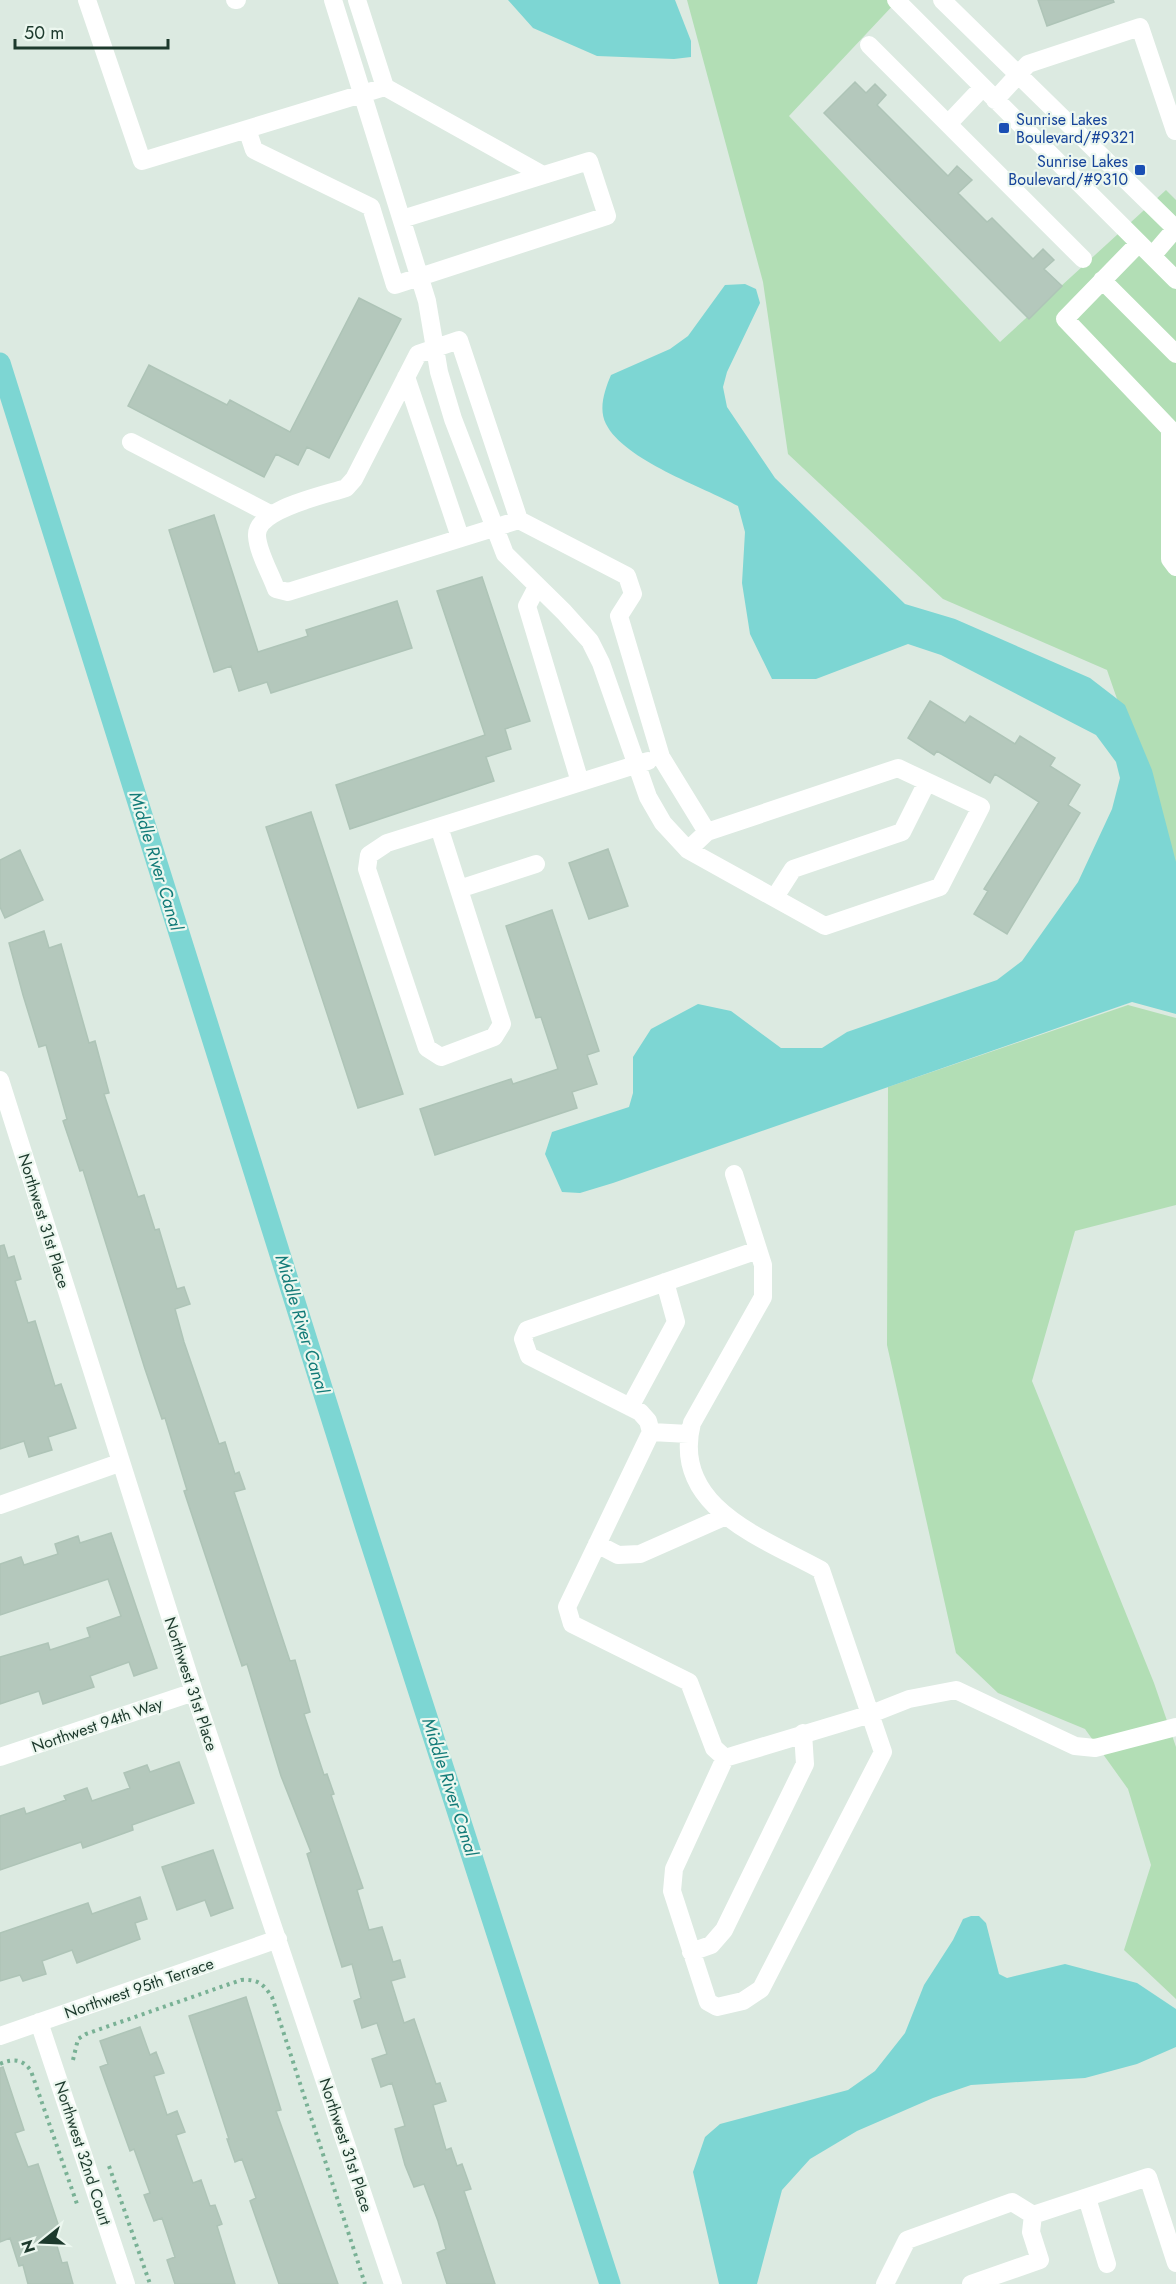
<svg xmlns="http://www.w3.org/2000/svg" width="1176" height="2284" viewBox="0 0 1176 2284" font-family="Jost,sans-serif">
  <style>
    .green { fill: #b2deb5 }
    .water { fill: #7dd6d3 }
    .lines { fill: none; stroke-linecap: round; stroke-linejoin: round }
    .canal { stroke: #7dd6d3; stroke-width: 21 }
    .building { fill: #b4c8bc; stroke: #aec4b7; stroke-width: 1.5 }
    .path { stroke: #79b195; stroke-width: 4; stroke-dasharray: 3 4.5; stroke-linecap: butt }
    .minor { stroke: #fff; stroke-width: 18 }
    .transit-dot { fill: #1a4fb4; stroke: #ecf7ef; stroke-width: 2 }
    .labels { text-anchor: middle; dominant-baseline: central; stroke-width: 4.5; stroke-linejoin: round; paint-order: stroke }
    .transit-label { font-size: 16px; fill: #164399; stroke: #ecf7ef; text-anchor: start }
    .street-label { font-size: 16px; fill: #1d3a2d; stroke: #ecf7ef }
    .water-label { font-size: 18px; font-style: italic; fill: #127b78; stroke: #ecf7ef }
  </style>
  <rect width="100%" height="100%" fill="#dceae1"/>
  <path class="green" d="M687,0H898L789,116L1000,342L1166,190L1176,200V869L1107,670L943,599L788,454L763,282Z
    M1128,1005L1176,1018V1205L1075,1231L1032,1381L1154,1683L1176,1747V1999L1124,1950L1151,1865L1128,1789L1085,1729L998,1693L956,1653L887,1345L888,1087Z"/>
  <path class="water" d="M508,0H675L691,41V57L674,59L597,56L533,28Z
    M745,284L756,289L760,303L727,372L723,387L727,407L775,478L905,604L955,619L1090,678L1125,705L1152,770L1176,862V1014L1132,1002L613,1183L580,1193L562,1192L545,1154L552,1132L629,1107L633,1093V1057L651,1029L698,1004L731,1011L781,1048H822L847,1032L997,980L1022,961L1078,882L1112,809L1120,778L1116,762L1096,735L941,655L908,644L816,679H772L750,634L742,583L745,532L738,506C703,487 624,460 606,424C598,409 605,389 611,375L670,349L688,336L725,285Z
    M971,1916H979L986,1923L999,1974L1007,1978L1065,1964L1137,1983L1176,2009V2047L1137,2064L1085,2078L971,2085L933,2098L857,2131L810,2159L782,2190L757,2284H719L693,2172L705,2137L720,2124L848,2090L875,2071L905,2033L924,1985L953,1940L963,1919Z"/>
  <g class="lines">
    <path class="canal" d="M0,363L365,1525L610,2284"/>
  </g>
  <path class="building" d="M1038,0H1113L1114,2L1047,26Z
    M855,82L866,93L875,84L886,95L877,105L948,176L957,166L972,180L958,193L987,222L992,218L1033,259L1043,249L1054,260L1044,269L1062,286L1029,319L824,113Z
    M359,298L401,319L329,458L307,447L298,465L276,454L264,477L128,406L149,365L227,405L230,400L290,432Z
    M214,515L258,652L308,636L306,630L397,601L412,648L271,693L267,682L239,691L231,666L214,672L169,530Z
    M482,577L530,721L505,729L511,749L486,757L494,781L350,829L336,785L485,735L437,591Z
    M930,701L965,723L970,716L1015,744L1020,736L1055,758L1050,766L1080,785L1068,805L1080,813L1007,934L974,914L988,891L984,889L1039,802L995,774L990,783L937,751L934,755L908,738Z
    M311,812L403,1094L358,1108L266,827Z
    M608,849L628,906L589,919L569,863Z
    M20,850L43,900L5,918L0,907V860Z
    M552,910L599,1051L587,1055L597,1084L572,1092L577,1108L435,1155L420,1109L511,1079L513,1084L558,1069L541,1017L536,1018L506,926Z
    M44,931L49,948L61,944L89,1043L95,1041L109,1093L104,1094L138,1197L144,1195L155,1230L159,1229L177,1289L184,1287L190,1304L175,1309L184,1342L219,1444L225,1442L235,1474L239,1472L245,1489L234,1492L290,1661L295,1660L310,1712L304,1714L324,1775L327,1774L334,1794L331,1795L363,1888L357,1890L369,1930L382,1927L393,1962L400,1960L405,1977L391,1981L404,2023L414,2019L436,2084L440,2083L446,2101L433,2105L446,2150L451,2148L457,2166L462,2164L471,2189L464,2191L495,2284H447L437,2253L446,2249L438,2221L424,2184L414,2187L405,2165L395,2129L405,2126L392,2083L381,2087L372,2059L387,2054L377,2023L362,2028L354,2001L361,1998L352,1964L342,1967L307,1854L311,1852L281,1776L247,1664L242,1666L184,1491L187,1490L165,1418L162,1419L145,1369L83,1170L80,1171L63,1121L67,1119L46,1045L39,1047L23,995L9,943Z
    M4,1245L8,1258L14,1256L21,1279L15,1281L28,1323L35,1321L55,1386L61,1384L76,1428L48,1437L52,1450L29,1457L24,1441L0,1449V1246Z
    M111,1533L157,1668L134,1676L129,1662L90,1676L94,1687L43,1704L39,1691L0,1704V1657L48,1643L50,1650L90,1637L87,1628L121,1616L108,1579L0,1615V1564L21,1557L24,1565L58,1554L55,1544L78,1536L80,1543Z
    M179,1762L194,1803L132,1825L133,1830L83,1848L81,1842L0,1870V1816L24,1808L26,1814L66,1800L64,1796L87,1788L92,1801L130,1788L124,1773L147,1765L150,1772Z
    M213,1850L233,1908L211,1916L205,1900L177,1910L162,1867Z
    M140,1897L147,1919L135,1923L140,1939L77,1963L72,1950L42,1961L46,1974L23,1981L20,1975L0,1981V1933L88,1903L92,1914Z
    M246,1997L281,2110L276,2111L338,2284H279L250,2201L256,2198L242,2159L235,2162L227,2139H229L189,2016Z
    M140,2027L150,2055L156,2052L164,2073L154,2076L167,2115L177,2111L185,2132L176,2135L193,2183L201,2180L210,2206L215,2205L222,2224L217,2226L235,2284H175L167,2260L175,2257L162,2218L154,2221L144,2195L150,2193L134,2149L130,2151L100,2067L108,2064L100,2041Z
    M3,2067L24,2130L15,2133L28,2167L38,2164L59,2227L52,2229L62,2263L67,2262L73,2284H28L23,2265L19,2266L10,2238L0,2242V2068Z"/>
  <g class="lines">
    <path class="path" d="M73,2060L78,2039L86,2034L241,1980C257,1979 263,1983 272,1997L365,2284
      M0,2064C13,2058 23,2059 31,2071L77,2204
      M109,2166L150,2284"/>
    <path class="minor" d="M87,0L142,161L385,87L543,175
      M235,0H237
      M333,0L427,301L439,372L453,419L505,554L564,612L590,641L601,663L648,797L663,823L688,850L825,926L940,887L981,807L898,768L707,832L688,850
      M357,0L385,87
      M896,0L1176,280
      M942,0L1176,229
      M869,45L948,124L983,87
      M995,100L1028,64L1140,27L1175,131
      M948,124L1083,259
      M247,129L254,150L371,207L395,285L607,216L589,161L402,219
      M1139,243L1065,319L1170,429V559L1176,567
      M1152,256L1176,228
      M1102,280L1176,354
      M406,377L460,537
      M131,442L270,514
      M519,520L288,592L276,589C271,574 258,553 257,536C255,509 325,495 346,488L354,479L418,354L459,340L519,520L627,576L633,594L619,616L661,757L707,832
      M537,587L527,606L580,782
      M439,827L502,1024L494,1037L441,1057L427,1048L367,869L369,855L387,843L648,761
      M459,889L536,864
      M775,897L793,869L902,832L927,782
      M0,1080L194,1692L393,2284
      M758,1250L527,1330L523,1339L529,1356L640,1412L648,1421L651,1432L567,1607L572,1624L689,1682L714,1748L725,1758L871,1714L909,1699L956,1690L1075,1746L1095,1748L1176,1727
      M630,1407L676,1322L665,1282
      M651,1432L689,1434
      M0,1505L119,1463
      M597,1544L618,1555L640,1554L726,1516
      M0,1757L194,1692
      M725,1758L674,1869L672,1891L708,2002L717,2007L743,2001L761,1989L883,1752L821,1570C763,1538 670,1507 692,1423L763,1297V1265L734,1174
      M691,1952L711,1945L724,1930L805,1764L803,1733
      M39,2022L126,2284
      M0,2036L278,1939
      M1087,2198L1107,2264
      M885,2284L907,2240L1012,2202L1033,2215L1148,2177L1176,2263
      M971,2284L1040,2260L1031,2232L1033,2215"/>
  </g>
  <g class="transit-dot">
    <rect x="998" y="122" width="12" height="12" rx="3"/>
    <rect x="1134" y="164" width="12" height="12" rx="3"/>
  </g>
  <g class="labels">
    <g class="transit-label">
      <text x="1016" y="119">Sunrise Lakes<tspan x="1016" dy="18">Boulevard/#9321</tspan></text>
      <text x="1128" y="161" text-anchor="end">Sunrise Lakes<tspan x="1128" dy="18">Boulevard/#9310</tspan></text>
    </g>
    <g class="street-label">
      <text transform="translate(44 1221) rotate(73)">Northwest 31st Place</text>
      <text transform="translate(191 1684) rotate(72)">Northwest 31st Place</text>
      <text transform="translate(97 1725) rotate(-19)">Northwest 94th Way</text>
      <text transform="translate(139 1988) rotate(-19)">Northwest 95th Terrace</text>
      <text transform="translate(346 2145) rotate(72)">Northwest 31st Place</text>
      <text transform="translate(83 2153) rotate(72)">Northwest 32nd Court</text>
    </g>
    <g class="water-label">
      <text transform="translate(156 861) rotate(73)">Middle River Canal</text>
      <text transform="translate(302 1324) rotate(73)">Middle River Canal</text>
      <text transform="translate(450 1787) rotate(72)">Middle River Canal</text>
    </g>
  </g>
  <g transform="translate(42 2242) rotate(252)" stroke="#ecf7ef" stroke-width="4.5" paint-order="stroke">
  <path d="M0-4.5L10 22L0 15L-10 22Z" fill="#1d3a2d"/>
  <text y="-9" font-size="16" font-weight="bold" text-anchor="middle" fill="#1d3a2d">N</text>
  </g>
  <path d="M15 39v9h153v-9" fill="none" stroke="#1d3a2d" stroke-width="3"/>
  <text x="24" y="39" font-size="18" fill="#1d3a2d" stroke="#ecf7ef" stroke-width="4.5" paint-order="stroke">50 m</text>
</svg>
